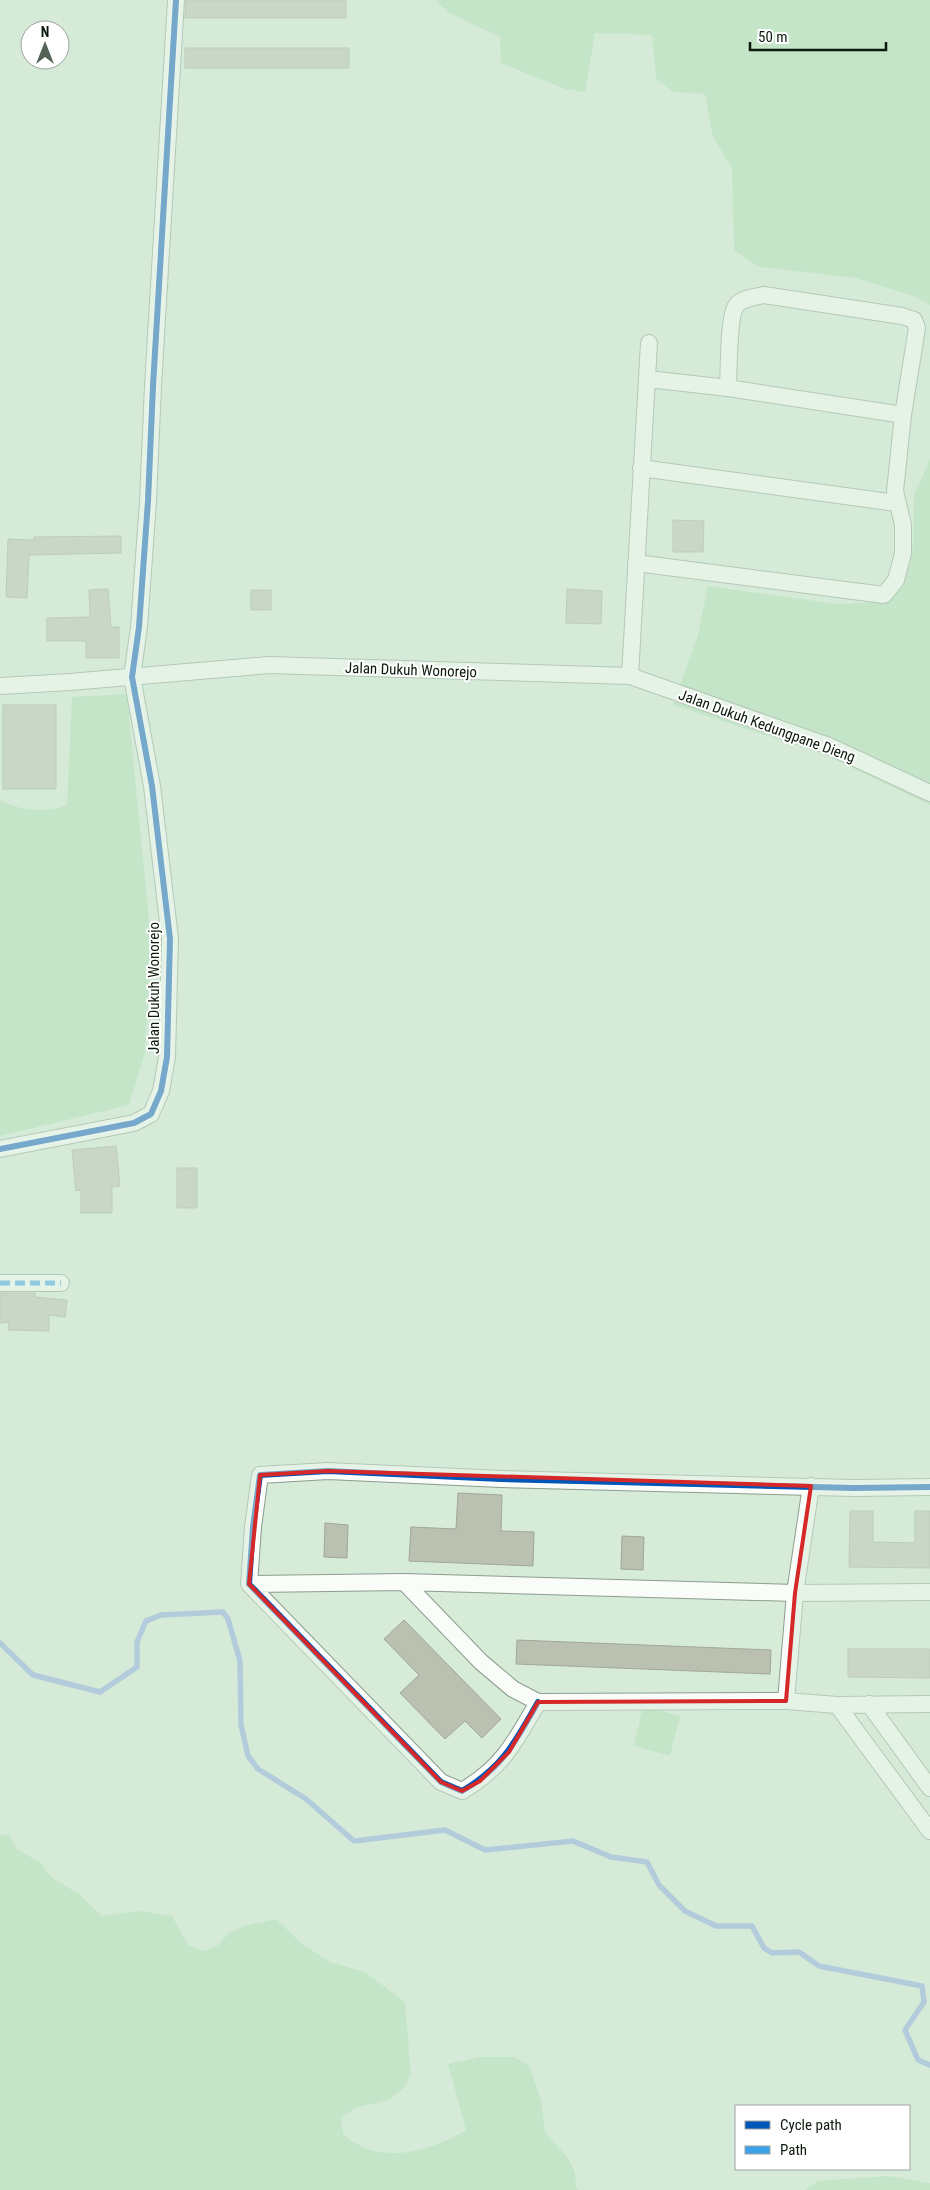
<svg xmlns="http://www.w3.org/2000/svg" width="930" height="2190" viewBox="0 0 930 2190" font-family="'Roboto Condensed',sans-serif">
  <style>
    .green { fill: #afdeb3 }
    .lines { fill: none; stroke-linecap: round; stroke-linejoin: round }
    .stream { stroke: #87a6e0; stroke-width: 5.5 }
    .building { fill: #bbc1b0; stroke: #a1a797 }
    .minor-casing { stroke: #8d9d8e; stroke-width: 18 }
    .minor { stroke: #f9fcf9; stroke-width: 16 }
    .quiet { stroke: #3ca2e9; stroke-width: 5; stroke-dasharray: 10 5; stroke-linecap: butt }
    .cycleway-casing { stroke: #fff; stroke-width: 9 }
    .cycleway { stroke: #0057b8; stroke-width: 6 }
    .marked { fill: none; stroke: #d62828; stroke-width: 4; stroke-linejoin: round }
    .labels { text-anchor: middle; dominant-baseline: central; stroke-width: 4; stroke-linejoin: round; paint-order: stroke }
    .street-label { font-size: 15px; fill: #0d1a0e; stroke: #fff }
  </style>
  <rect width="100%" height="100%" fill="#d6ebd8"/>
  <path class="green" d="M435,0H930V305L914,296L855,278L759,267L734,250L732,168L713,137L705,94L673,92L656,78L652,35L595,33L585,92L565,89L501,63L500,37L449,13Z
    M930,459V805L823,754L673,705L698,635L708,586L837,604L884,602L903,587L910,562L913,545L914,495Z
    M127,694L151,942L145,1053L129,1105L0,1136V800C19,811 47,813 67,805L72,697Z
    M643,1706L680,1716L670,1756L634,1746Z
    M0,1834L9,1835L17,1849L41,1863L51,1877L79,1894L102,1916L140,1911L172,1916L188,1945L203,1951L218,1945L229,1933L244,1926L276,1919L301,1943L330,1962L365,1972L405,2002L411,2075L403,2089L388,2100L355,2108L341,2118L343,2134C378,2166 428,2153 466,2130L448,2064L480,2057H515L529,2066L541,2100L545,2132L567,2157L575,2172L576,2187L579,2190H0Z
    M888,2176L930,2183V2190H805L818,2181Z"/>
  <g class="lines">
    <path class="stream" d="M0,1643L33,1675L100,1692L137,1667V1642L146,1621L161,1615L223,1612L228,1619L240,1661L241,1725L248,1756L258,1769L306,1799L354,1841L445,1830L485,1850L573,1841L611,1857L647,1862L659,1885L685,1911L716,1926H752L764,1948L772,1953L799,1952L819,1966L922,1986L924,2002L905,2030L918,2060L930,2065"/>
  </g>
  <path class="building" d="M186,0H346V18H185Z
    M185,48H349V68H185Z
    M673,520L704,521L703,552H673Z
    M121,536V553L29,555L27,598L6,597L8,539L34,540V537Z
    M108,589L111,627H119V658H86V641H47V618L90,617L89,590Z
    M567,589L602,591L601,624L566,623Z
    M251,590H271V610H251Z
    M3,705H56V789H3Z
    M116,1146L120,1186L112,1187V1213H81V1190L76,1191L72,1150Z
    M177,1168H197V1208H177Z
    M0,1293H35V1297L67,1300L65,1317L49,1315V1331L8,1330L9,1322L0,1323Z
    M458,1493L502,1495L501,1531L534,1532L533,1566L409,1561L411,1527L456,1529Z
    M850,1511H873V1542L915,1543V1511H930V1568L849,1567Z
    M325,1523L348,1525L347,1558L324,1557Z
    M622,1536L644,1537L643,1570L621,1569Z
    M404,1620L501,1719L482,1738L465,1721L445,1739L400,1693L419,1675L384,1639Z
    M517,1640L771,1650L770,1674L516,1664Z
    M848,1649H930V1678L848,1677Z"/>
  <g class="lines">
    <g class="minor-casing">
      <path id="minor" d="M648,379L728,388L903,415
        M641,468L896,503
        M636,563L884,595L896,580L903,553V525L895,491L903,415L917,328L914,320L902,316L764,295C755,297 741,298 736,306C728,317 729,372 728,388
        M630,676L649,343
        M0,686L70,682L269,665L630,676L829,746L930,793
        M0,1149L134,1123L151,1114L161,1091L167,1057L170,939L152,786L132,677L139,627L148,501L153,386L176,0
        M0,1283H61
        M404,1582L795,1593L930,1592
        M249,1584L404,1582L481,1662L513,1689L538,1702L786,1701L837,1705L930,1704
        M786,1701L795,1593L811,1486
        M538,1702C515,1742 503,1767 462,1791L441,1782L249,1584L253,1527L260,1475L328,1471L501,1479L854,1488L930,1487
        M869,1704L930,1788
        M837,1705L930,1831"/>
    </g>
    <use href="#minor" class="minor"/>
    <path class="quiet" d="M0,1283H61"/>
    <g class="cycleway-casing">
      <path id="cycleway" d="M0,1149L134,1123L151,1114L161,1091L167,1057L170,939L152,786L132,677L139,627L148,501L153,386L176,0
        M538,1702C515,1742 503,1767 462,1791L441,1782L249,1584L253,1527L260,1475L328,1471L501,1479L854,1488L930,1487"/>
    </g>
    <use href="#cycleway" class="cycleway"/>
  </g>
  <path d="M0 0H930V2190H0ZM328,1471L811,1486L795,1593L786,1701L538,1702L509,1752L480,1781L462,1791L441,1782L249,1584L260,1475Z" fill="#d6ebd8" fill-opacity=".55" fill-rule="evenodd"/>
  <path class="marked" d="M328,1471L811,1486L795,1593L786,1701L538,1702L509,1752L480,1781L462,1791L441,1782L249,1584L260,1475Z"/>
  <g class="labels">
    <g class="street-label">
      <text transform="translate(411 670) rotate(2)">Jalan Dukuh Wonorejo</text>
      <text transform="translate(767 726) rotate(20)">Jalan Dukuh Kedungpane Dieng</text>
      <text transform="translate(154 988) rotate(-90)">Jalan Dukuh Wonorejo</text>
    </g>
  </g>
  <rect x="735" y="2105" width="175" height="65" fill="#ffffff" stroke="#9ea39f"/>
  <rect x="745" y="2121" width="25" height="8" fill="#0057b8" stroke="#9ea39f"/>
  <text x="780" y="2130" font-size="15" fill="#0d1a0e">Cycle path</text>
  <rect x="745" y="2146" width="25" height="8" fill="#3ca2e9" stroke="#9ea39f"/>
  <text x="780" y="2155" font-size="15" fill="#0d1a0e">Path</text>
  <g transform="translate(45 45)"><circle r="24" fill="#ffffff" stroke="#9ea39f"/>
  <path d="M0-4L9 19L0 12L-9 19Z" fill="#536355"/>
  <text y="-8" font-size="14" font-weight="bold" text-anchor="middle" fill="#0d1a0e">N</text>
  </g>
  <path d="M750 42v8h136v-8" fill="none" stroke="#0d1a0e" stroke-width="2.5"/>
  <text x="758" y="42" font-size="15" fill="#0d1a0e" stroke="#ffffff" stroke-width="4" paint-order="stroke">50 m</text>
</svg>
